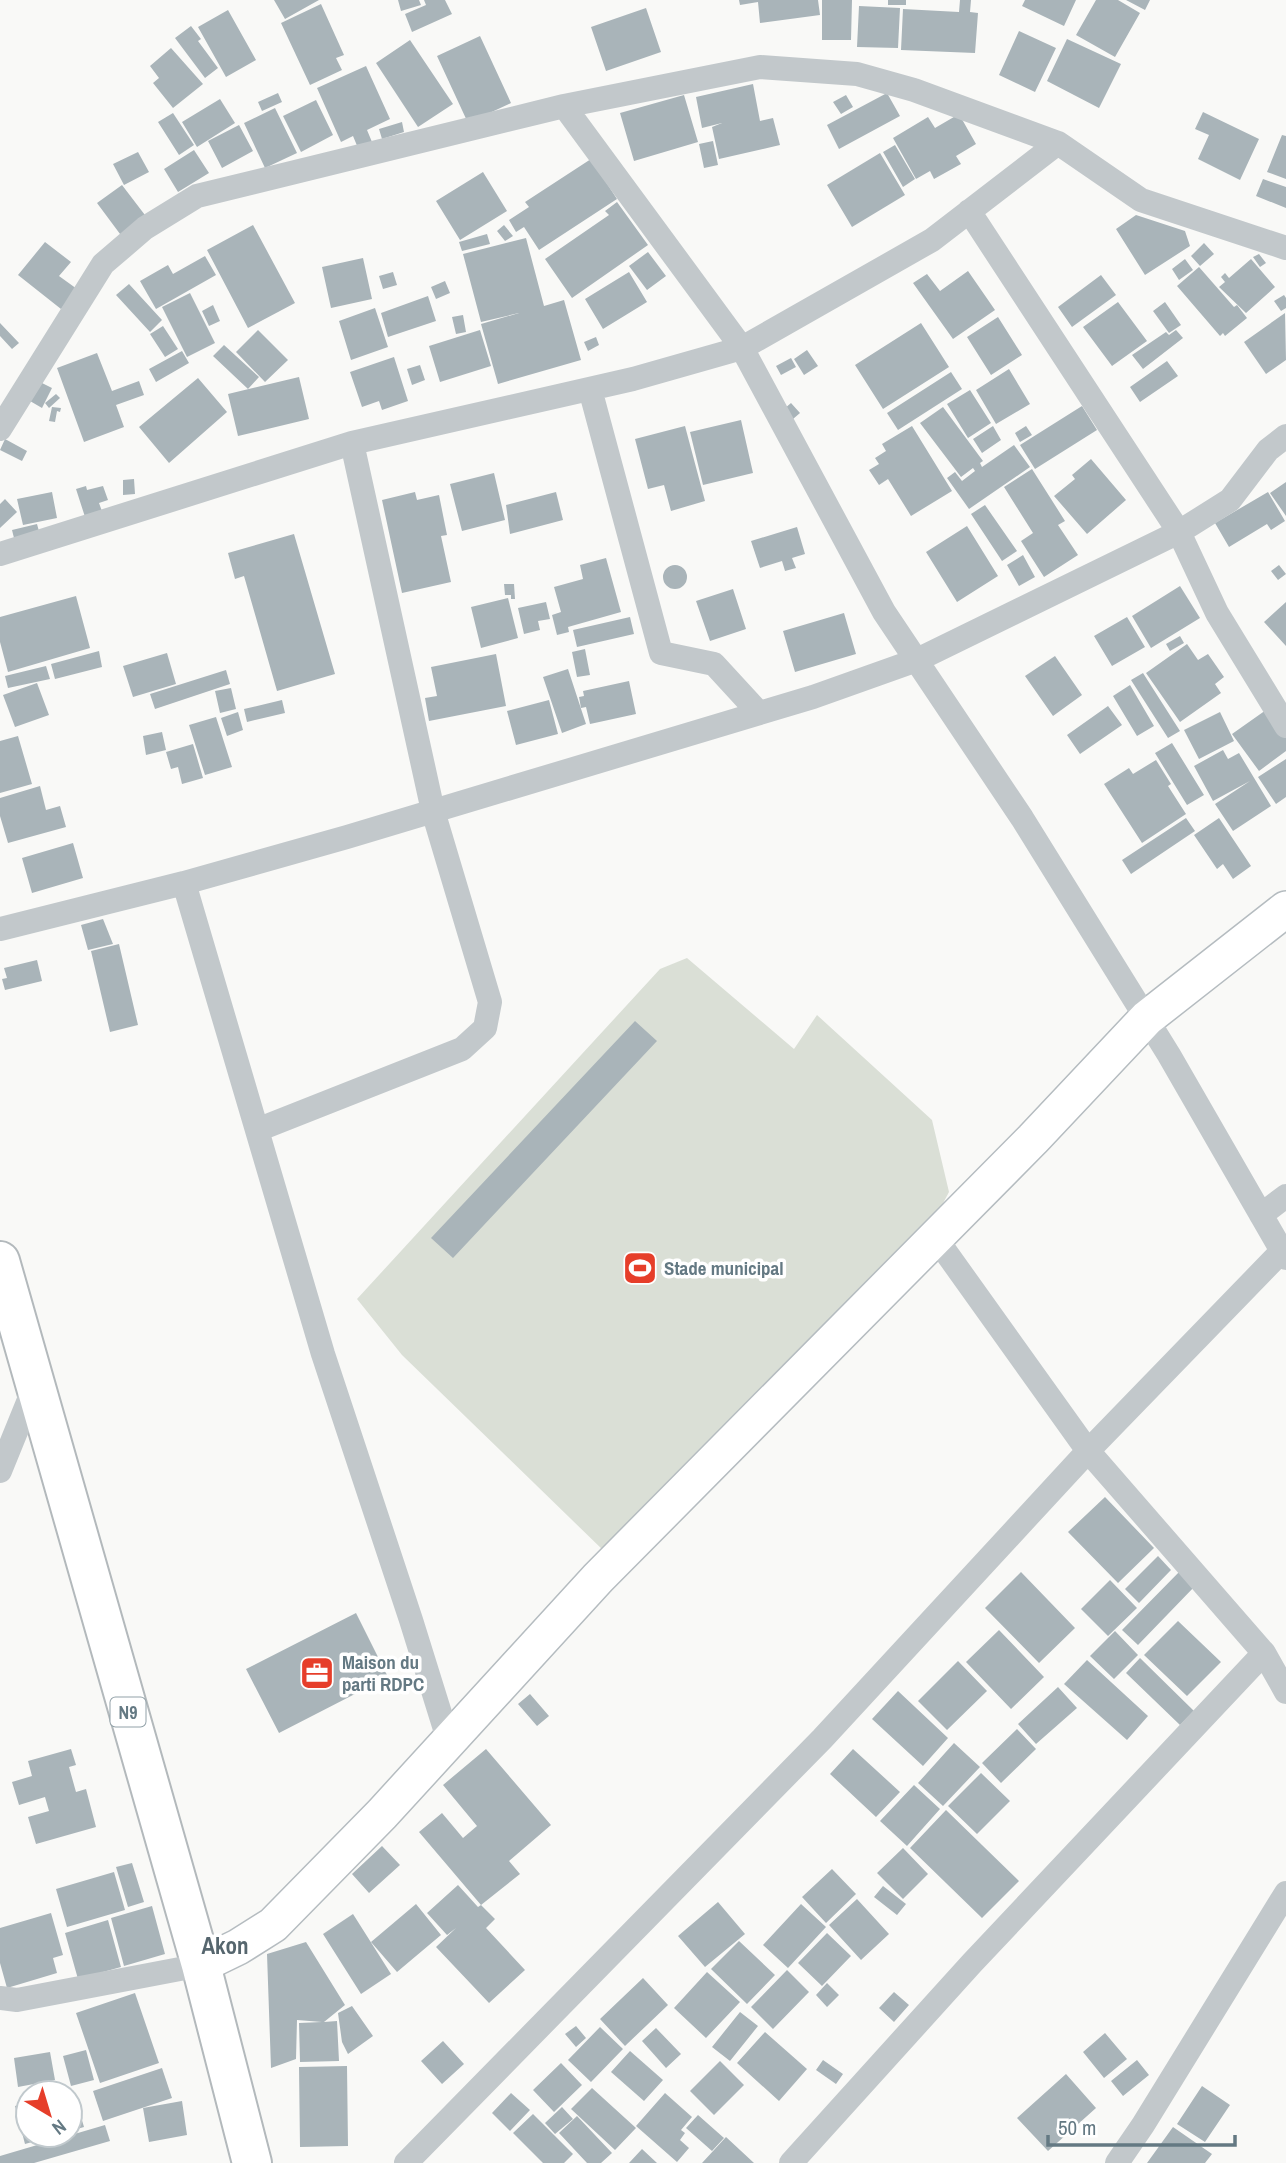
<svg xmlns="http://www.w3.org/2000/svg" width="1286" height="2163" viewBox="0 0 1286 2163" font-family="'Archivo Narrow',sans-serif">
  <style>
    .green { fill: #dadfd6 }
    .building { fill: #a9b4b9 }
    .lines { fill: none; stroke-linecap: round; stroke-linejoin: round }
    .secondary-casing { stroke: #b5bcc0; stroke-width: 38 }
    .highway-casing { stroke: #b3b9bc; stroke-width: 42 }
    .street { stroke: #c2c8cb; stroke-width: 24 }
    .secondary { stroke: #fff; stroke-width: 35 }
    .highway { stroke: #fff; stroke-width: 38 }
    .labels { text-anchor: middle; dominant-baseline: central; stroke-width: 7; stroke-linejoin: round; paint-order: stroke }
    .shield { fill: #fff; stroke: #92a1a8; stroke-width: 2 }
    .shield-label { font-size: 18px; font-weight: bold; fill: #647983 }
    .poi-label { font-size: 19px; font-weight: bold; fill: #647983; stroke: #fff; text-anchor: start }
    .quarter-label { font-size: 23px; font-weight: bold; fill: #56666e; stroke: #fff }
  </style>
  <rect width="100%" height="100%" fill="#f9f9f7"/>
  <path class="green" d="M687,958L794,1049L817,1015L932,1120L949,1192L925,1237L605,1552L402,1355L357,1299L660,969Z"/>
  <path class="building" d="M274,0H319L285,19Z
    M398,0H419L421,5L401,11Z
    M424,0H445L452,14L412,32L405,14L426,5Z
    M739,0H818L820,15L760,23L758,2L740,5Z
    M822,0H852L851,40H822Z
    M888,0H906V5H888Z
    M960,0H971L970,12L978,13L975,53L901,50L903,9L959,12Z
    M1025,0H1076L1064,26L1022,6Z
    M1096,0H1118L1140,13L1115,57L1076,35Z
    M1126,0H1150L1145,10Z
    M321,4L344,55L336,58L342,70L310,85L281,23Z
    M859,6L900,8L898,48L857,47Z
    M646,8L661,52L606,71L591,27Z
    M228,10L256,60L226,77L198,27Z
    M191,26L201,39L198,41L218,68L205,78L175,38Z
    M1019,31L1056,48L1035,92L999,75Z
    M480,36L511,103L468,123L437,56Z
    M1067,39L1121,64L1099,108L1047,81Z
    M410,40L453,104L418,127L376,63Z
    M171,48L203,84L173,108L153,83L159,78L150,66Z
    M366,66L390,119L367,130L372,142L358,148L353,136L341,142L317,88Z
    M753,84L760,121L773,118L780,145L719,159L712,127L722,123L702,128L696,97Z
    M278,93L282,102L262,111L258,102Z
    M887,93L900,116L839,149L827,125Z
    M684,95L698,142L634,161L620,113Z
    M846,95L853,107L841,114L833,102Z
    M220,99L235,123L197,147L182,122Z
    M316,100L333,135L301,152L283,116Z
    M275,108L297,153L265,168L244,123Z
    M1203,112L1259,139L1240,180L1198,159L1209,135L1195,129Z
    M173,113L194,145L179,155L158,122Z
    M959,114L976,144L956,156L961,164L934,179L930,171L916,179L893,138L928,117L935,128Z
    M402,122L404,132L382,139L379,129Z
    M239,125L253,151L222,168L208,141Z
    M1282,135L1286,136V179L1267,172Z
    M713,141L718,165L704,168L699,144Z
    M895,145L915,179L903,187L883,152Z
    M194,150L209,173L178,192L164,169Z
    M138,152L149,172L124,185L113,164Z
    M880,153L905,195L852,227L827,185Z
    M591,159L617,199L539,250L524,227L516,232L509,220L529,207L525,202Z
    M483,172L507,211L460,240L436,201Z
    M1263,179L1286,187V208L1256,196Z
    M122,185L148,219L123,238L97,203Z
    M617,202L648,245L572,298L545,259L609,215L605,211Z
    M1136,215L1185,231L1190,246L1145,275L1116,229Z
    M253,225L295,303L248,328L207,250Z
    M504,225L513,236L505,241L497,231Z
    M487,234L490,244L462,251L459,242Z
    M526,238L544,306L564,300L581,360L498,384L481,324L519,313L481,322L463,254Z
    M45,242L71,262L59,276L77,289L61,309L18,275Z
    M1204,243L1214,254L1200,266L1191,256Z
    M648,252L666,276L647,290L629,266Z
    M1259,254L1266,263L1260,267L1253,257Z
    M205,256L216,275L156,309L140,281L168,265L173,274Z
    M363,258L372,299L331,308L322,267Z
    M1185,259L1193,270L1179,280L1172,269Z
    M1251,259L1275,287L1246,313L1219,287L1225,282L1221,277L1225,273L1229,278Z
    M1199,267L1234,307L1237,305L1247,318L1225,336L1223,333L1220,336L1177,286Z
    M968,271L995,310L953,339L913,283L927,274L940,291Z
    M393,272L397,285L383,289L379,276Z
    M629,272L647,302L603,329L585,299Z
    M1101,275L1116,295L1072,327L1058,307Z
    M445,281L450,293L436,299L431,287Z
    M129,284L162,320L150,332L116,295Z
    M190,293L215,343L187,357L162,307Z
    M1284,295L1286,298V308L1281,311L1274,301Z
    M428,296L436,321L388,337L381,313Z
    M1118,302L1147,341L1112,366L1083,327Z
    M1165,302L1181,325L1169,333L1153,311Z
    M213,305L220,321L209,326L202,311Z
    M375,308L388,347L351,360L339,321Z
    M1285,313L1286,360L1266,374L1244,342Z
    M463,315L466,332L456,334L452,317Z
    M998,317L1022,355L991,375L967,337Z
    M0,323L19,343L12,349L0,336Z
    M921,323L949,367L883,409L855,365Z
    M163,326L178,349L165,357L150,334Z
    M258,330L288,360L265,382L236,352Z
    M480,330L491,366L440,382L429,346Z
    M1176,330L1183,338L1143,369L1132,355L1166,332L1169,335Z
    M596,337L599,345L588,351L584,342Z
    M224,345L259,377L248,389L213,356Z
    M807,350L818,366L804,375L794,359Z
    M182,351L189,363L156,382L149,369Z
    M97,353L112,391L139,381L144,395L116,405L124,427L84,442L57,368Z
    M394,357L408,401L382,410L379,401L362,407L350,372Z
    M791,358L796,367L781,375L776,366Z
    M1167,361L1178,376L1140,402L1130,387Z
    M420,365L425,380L412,385L407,369Z
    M1009,369L1030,404L996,424L976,390Z
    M951,372L962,389L898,430L887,413Z
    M299,377L309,419L238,436L228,394Z
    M198,378L227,412L169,463L139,427Z
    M40,382L52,388L42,408L30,401Z
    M970,390L991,423L968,438L947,404Z
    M56,394L60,398L49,408L45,403Z
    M791,403L800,413L793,419L784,409Z
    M1082,406L1097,430L1035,469L1020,445Z
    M52,407L61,408L60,412L57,411L55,422L49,421Z
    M943,407L983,461L980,463L982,467L1014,445L1030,467L969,509L947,478L955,472L962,481L975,471L973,468L961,477L920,423Z
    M741,420L753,473L703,485L690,432Z
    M685,426L705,501L671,511L664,485L648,489L635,439Z
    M912,426L952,491L911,516L888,479L879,485L869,470L879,464L875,458L886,451L882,444Z
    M993,426L1001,440L982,453L973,439Z
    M1026,426L1032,435L1020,442L1015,433Z
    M5,439L27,451L22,461L0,450Z
    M1091,459L1126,500L1087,534L1054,496L1075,479L1072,475Z
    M1032,469L1065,521L1058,525L1078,555L1044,577L1021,541L1033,533L1004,487Z
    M494,473L505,520L462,531L450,484Z
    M134,479L135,494L123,495V480Z
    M1286,482V516L1270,493Z
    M86,486L87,490L103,486L108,500L99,503L103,514L86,520L76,489Z
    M52,492L57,518L23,525L17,499Z
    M415,492L417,500L439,495L447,535L441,536L451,582L402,593L382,500Z
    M556,492L563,520L510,534L506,505Z
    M1268,492L1285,521L1271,530L1267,524L1229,547L1215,523Z
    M5,499L17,512L0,528V504Z
    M985,505L1017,551L1002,561L971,514Z
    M37,524L40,535L15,542L12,530Z
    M967,526L998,576L957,602L926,552Z
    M797,527L805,554L792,558L796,568L785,571L782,561L760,568L751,541Z
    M294,534L335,674L277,691L244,576L235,579L228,553Z
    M1023,555L1035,577L1019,586L1007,565Z
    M606,558L621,612L568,627L569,632L557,635L552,615L561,612L554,587L583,579L580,565Z
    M1279,565L1286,574L1278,580L1271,571Z
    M663 577a12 12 0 1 1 24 0a12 12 0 1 1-24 0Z
    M504,584H514L515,599H511V595H505Z
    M1180,586L1200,618L1151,648L1132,616Z
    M733,589L746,629L710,641L696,601Z
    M76,596L90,648L8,672L0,642V617Z
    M508,598L518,638L481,648L471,607Z
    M546,602L550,619L538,621L540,630L524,634L518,608Z
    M1286,602V646L1264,622Z
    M844,613L856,654L795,672L783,631Z
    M630,617L634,634L577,647L573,630Z
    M1127,617L1145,647L1112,666L1094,636Z
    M1180,636L1184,643L1170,651L1166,644Z
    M1187,644L1198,660L1208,654L1224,677L1215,684L1221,693L1180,722L1146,673Z
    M585,649L590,675L577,677L572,652Z
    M99,651L102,667L55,679L51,664Z
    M167,653L176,684L133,697L123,666Z
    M496,654L506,706L429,721L425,698L437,696L431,667Z
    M1055,656L1082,695L1053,716L1025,676Z
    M46,666L50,679L8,688L5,676Z
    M568,669L586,724L562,733L543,677Z
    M226,670L230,684L155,709L150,694Z
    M1143,673L1180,731L1168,738L1131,680Z
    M629,681L636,714L590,724L586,707L581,708L579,697L584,696L583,691Z
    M37,683L49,715L15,727L3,695Z
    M1130,685L1154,726L1137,736L1113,696Z
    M231,688L236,709L220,713L215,691Z
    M282,700L285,713L247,722L244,709Z
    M549,700L558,734L516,745L507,711Z
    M1108,706L1122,725L1080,754L1067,735Z
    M1266,710L1286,737V751L1259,771L1232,734Z
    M238,712L243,730L227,736L221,718Z
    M1220,712L1234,741L1199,759L1184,730Z
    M216,717L232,767L205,775L189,725Z
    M162,732L166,750L146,755L143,736Z
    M18,736L32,784L0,793V741Z
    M1172,743L1204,795L1187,805L1155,753Z
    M193,744L203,778L182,784L178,767L171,769L166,752Z
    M1223,750L1228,759L1239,753L1271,806L1233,831L1215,804L1250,781L1213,801L1194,766Z
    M1286,759V797L1276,804L1258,777Z
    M1156,760L1171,784L1168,786L1186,814L1142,843L1104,784L1129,768L1133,774Z
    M40,786L46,810L60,806L66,827L8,843L0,816V798Z
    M1186,818L1195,831L1131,874L1122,860Z
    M1219,818L1251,866L1233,879L1223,864L1217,869L1194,835Z
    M73,843L83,878L32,893L22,858Z
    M103,919L113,944L88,950L81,925Z
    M119,944L138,1025L110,1032L91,951Z
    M37,960L42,981L5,990L2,979L7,978L4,968Z
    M635,1021L657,1041L453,1258L431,1238Z
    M1105,1497L1154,1548L1118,1583L1068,1532Z
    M1158,1556L1171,1570L1139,1603L1125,1589Z
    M1181,1570L1196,1585L1138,1645L1122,1630Z
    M1021,1572L1075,1628L1039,1663L985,1608Z
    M1110,1580L1137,1608L1108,1636L1081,1609Z
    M356,1613L388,1677L279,1733L246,1669Z
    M1178,1621L1221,1662L1187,1696L1144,1655Z
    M999,1630L1044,1677L1011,1709L966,1662Z
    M1115,1631L1138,1655L1114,1679L1090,1656Z
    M1140,1658L1194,1711L1180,1725L1126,1673Z
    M1087,1660L1148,1716L1127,1740L1064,1684Z
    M958,1661L987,1691L947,1730L918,1701Z
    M1058,1687L1077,1708L1036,1744L1018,1724Z
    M898,1691L948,1738L923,1766L872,1719Z
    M530,1694L549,1716L537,1726L518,1704Z
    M1017,1729L1036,1749L1001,1783L982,1763Z
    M954,1743L980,1767L943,1806L918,1783Z
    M71,1749L76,1765L69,1767L76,1792L86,1789L96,1827L36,1844L28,1817L49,1811L45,1797L19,1805L12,1782L32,1776L28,1761Z
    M486,1749L551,1825L509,1861L520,1874L481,1905L419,1832L442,1813L463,1838L477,1826L443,1785Z
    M853,1749L900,1792L876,1817L830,1774Z
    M981,1773L1010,1801L977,1834L948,1806Z
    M914,1785L940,1809L907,1846L880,1821Z
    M946,1810L1019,1881L982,1918L910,1848Z
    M382,1846L400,1865L369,1893L352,1874Z
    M903,1848L928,1874L903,1899L877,1873Z
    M132,1863L144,1902L128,1907L116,1867Z
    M832,1869L856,1894L826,1923L802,1897Z
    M114,1872L125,1910L67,1927L56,1889Z
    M458,1885L478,1907L481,1905L495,1919L486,1928L525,1970L489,2003L436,1947L456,1928L447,1935L427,1913Z
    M883,1886L906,1904L897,1915L874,1897Z
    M857,1899L889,1934L861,1960L829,1925Z
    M718,1902L745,1934L705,1967L678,1936Z
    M416,1904L441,1935L397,1972L371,1942Z
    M801,1904L826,1927L788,1968L763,1945Z
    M152,1906L165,1954L124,1966L111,1918Z
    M51,1913L63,1955L53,1958L57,1973L7,1988L0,1963V1928Z
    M353,1914L391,1974L361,1994L323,1934Z
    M108,1920L121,1967L78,1979L65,1933Z
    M827,1933L851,1956L822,1986L798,1963Z
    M739,1941L775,1975L747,2004L711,1969Z
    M306,1942L345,2005L324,2022L337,2021L339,2061L300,2062L299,2023L322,2022L297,2020L296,2059L271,2068L267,1954Z
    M787,1970L809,1992L773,2029L751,2007Z
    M707,1972L740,2002L706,2038L674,2008Z
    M643,1978L668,2005L625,2046L600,2019Z
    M827,1983L839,1995L827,2007L816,1995Z
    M894,1992L909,2005L894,2022L879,2008Z
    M135,1993L159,2063L100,2083L76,2013Z
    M352,2006L373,2036L348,2054L342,2042L338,2013Z
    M740,2012L758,2026L730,2061L712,2047Z
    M576,2026L586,2038L576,2047L565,2034Z
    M600,2027L623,2049L591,2082L568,2060Z
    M656,2028L681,2054L666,2068L642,2041Z
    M765,2032L807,2069L779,2101L737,2063Z
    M1105,2033L1127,2059L1104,2078L1083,2052Z
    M443,2041L464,2064L442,2084L421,2061Z
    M86,2050L94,2080L71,2086L63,2056Z
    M630,2051L663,2080L644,2101L611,2072Z
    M50,2052L55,2080L18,2087L14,2058Z
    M823,2060L843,2074L836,2084L816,2070Z
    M1137,2060L1149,2075L1123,2096L1111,2081Z
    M720,2061L744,2085L714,2115L690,2091Z
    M561,2063L582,2085L554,2112L533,2090Z
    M347,2066L348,2146L300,2147L299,2067Z
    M162,2068L172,2098L103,2121L93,2091Z
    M1066,2074L1096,2108L1048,2151L1017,2118Z
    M1202,2086L1230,2105L1205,2142L1177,2124Z
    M592,2088L636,2128L615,2150L571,2109Z
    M73,2090L84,2127L70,2131V2093L64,2092Z
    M511,2093L530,2110L510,2131L492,2113Z
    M665,2093L692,2117L681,2130L685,2133L680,2140L689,2148L677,2162L636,2126Z
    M182,2101L187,2135L149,2142L143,2108Z
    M28,2102V2135L53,2136L25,2144L15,2106Z
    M562,2107L573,2119L555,2134L545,2123Z
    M533,2114L573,2154L564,2163H543L513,2133Z
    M698,2115L724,2138L712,2151L686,2128Z
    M577,2116L612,2153L601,2163H587L559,2133Z
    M105,2125L110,2141L34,2163H0V2156Z
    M1173,2127L1212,2154L1205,2163H1147Z
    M726,2137L754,2163H702Z
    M642,2149L657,2163H629Z"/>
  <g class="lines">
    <g class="secondary-casing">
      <path id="secondary" d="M201,1965L238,1947L273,1925L382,1814L598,1578L1033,1139L1147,1018L1286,909"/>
    </g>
    <g class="highway-casing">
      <path id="highway" d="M0,1261L201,1965L252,2163"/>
    </g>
    <path class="street" d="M564,106L742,348L884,612L1022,818L1169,1055L1286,1258
      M969,211L1179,532L1217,613L1286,726
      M590,389L661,653L714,664L759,713
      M0,429L103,264L145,228L197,196L564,106L760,67L857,74L914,90L1058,143L1141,200L1286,248
      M0,554L352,443L633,379L742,348L932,240L1058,143
      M184,883L323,1354L411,1620L449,1742
      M0,929L184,883L347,837L813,697L917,660L1179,532L1230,500L1268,450L1286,436
      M257,1130L462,1049L485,1028L490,1002L433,811L352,443
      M1261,1215L1286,1196
      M935,1237L1088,1451L1264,1653L1286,1692
      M0,1471L35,1385
      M0,1998L17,2000L201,1965
      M406,2163L822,1739L1088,1451L1282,1251
      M791,2163L972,1963L1264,1653
      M1117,2163L1143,2125L1286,1893"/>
    <use href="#secondary" class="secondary"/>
    <use href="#highway" class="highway"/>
  </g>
  <defs>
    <g id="stadium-square" transform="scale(1.75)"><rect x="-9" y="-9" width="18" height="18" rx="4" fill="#e63e2a" stroke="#fff"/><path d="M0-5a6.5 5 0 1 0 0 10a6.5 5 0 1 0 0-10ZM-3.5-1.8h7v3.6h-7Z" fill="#fff"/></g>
    <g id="office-square" transform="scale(1.75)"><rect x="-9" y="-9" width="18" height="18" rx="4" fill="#e63e2a" stroke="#fff"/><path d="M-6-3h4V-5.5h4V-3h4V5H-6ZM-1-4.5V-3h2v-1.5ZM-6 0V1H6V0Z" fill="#fff"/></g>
  </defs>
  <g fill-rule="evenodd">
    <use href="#stadium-square" x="640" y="1268"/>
    <use href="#office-square" x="317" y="1673"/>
  </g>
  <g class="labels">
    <rect class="shield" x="110.5" y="1697.5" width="35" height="29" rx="5"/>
    <g class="shield-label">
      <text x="128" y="1712">N9</text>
    </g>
    <g class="poi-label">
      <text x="664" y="1268">Stade municipal</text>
      <text x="342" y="1662">Maison du<tspan x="342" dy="22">parti RDPC</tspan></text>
    </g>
    <g class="quarter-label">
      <text x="225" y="1945">Akon</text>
    </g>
  </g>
  <g transform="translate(49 2114) rotate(142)"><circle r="33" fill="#ffffff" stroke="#c1c9cd" stroke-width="2"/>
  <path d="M0-5L12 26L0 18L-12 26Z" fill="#e63e2a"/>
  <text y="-10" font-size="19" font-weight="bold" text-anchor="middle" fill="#647983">N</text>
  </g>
  <path d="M1048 2135v10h187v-10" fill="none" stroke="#647983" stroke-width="3.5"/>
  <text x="1058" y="2135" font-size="21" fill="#647983" stroke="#ffffff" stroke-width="5" paint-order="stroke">50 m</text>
</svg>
